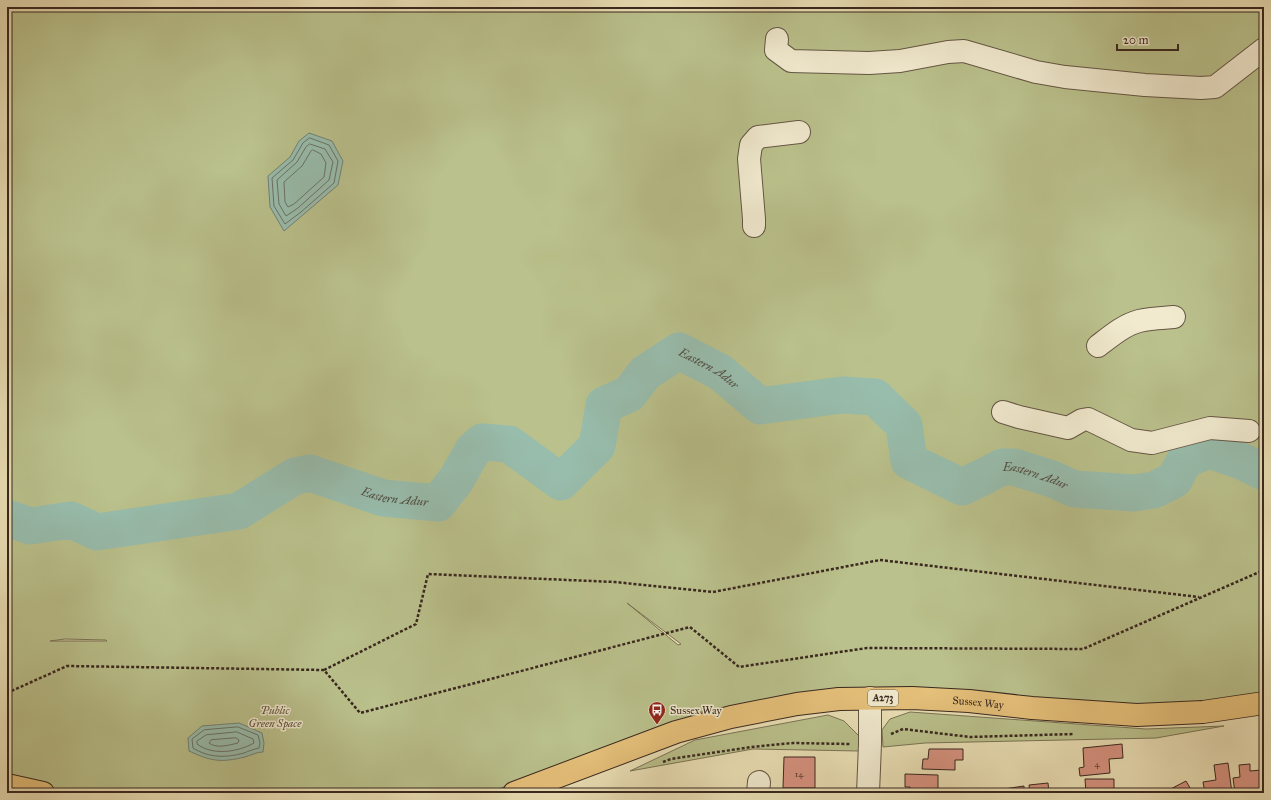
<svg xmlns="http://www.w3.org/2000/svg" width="1271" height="800" viewBox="0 0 1271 800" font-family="'IM FELL Great Primer',serif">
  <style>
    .green { fill: #bac18c; stroke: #7a7456; fill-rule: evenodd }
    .water { fill: #98bdad; stroke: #728175 }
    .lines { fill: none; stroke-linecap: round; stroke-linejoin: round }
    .shore { stroke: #687266; stroke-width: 1 }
    .river { stroke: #98bdad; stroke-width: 37 }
    .building { fill: #d69280; stroke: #392820 }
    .minor-casing { stroke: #655645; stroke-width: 24 }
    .major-casing { stroke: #392820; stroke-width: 24 }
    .path { stroke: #392820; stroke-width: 2.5; stroke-dasharray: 3 2; stroke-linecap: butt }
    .minor { stroke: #f1eacf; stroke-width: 22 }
    .major { stroke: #e5c07a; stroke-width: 22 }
    .labels { text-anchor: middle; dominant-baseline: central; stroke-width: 3; stroke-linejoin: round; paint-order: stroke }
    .number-label { font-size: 9px; fill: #604238 }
    .shield { fill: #f1eacf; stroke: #706254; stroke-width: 1 }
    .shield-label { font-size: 10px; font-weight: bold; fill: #392820 }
    .street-label { font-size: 11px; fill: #392820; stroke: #f1eacf }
    .park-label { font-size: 11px; font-style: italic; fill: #594e3b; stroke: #f1eacf }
    .poi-label { font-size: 11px; fill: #392820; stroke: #f1eacf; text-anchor: start }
    .water-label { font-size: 12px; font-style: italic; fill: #514d43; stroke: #f1eacf }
  </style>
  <rect width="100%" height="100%" fill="#eadfb5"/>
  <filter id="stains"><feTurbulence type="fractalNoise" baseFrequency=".005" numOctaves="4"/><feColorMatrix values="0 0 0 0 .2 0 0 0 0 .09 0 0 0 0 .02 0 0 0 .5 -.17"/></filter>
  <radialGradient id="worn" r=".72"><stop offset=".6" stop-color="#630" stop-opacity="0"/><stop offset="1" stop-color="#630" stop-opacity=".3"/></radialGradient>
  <path class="green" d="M7,7H1264V699L1145,710L847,694L704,711L488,793H51L7,782ZM627,603L681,644L678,645ZM65,639L106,640L107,641H50Z
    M910,712L1146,729L1224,726L1156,738L925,743L883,747L882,730L890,719Z
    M828,715L844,721L859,736V751L753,749L630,771L695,740Z"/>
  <path class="water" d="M309,133L332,141L343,161L338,185L284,231L270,207L268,176L290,157L299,141Z
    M239,723L262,733L264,743L263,752C256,752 252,755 245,757C220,763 211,761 189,751L188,738L202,726Z"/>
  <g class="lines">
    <path class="shore" d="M310,138L329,145L338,161L334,183L301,212L285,224L274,206L272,178L293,160L303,143Z
      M310,144L325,149L333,162L329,180L298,208L286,216L279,204L277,180L297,162L306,147Z
      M313,150L321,154L326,163L324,177L294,204L288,207L285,202L284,182L302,166L311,151Z
      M238,727L258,735L260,743L259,748C254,749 249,751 244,753C226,758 209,758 193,748L192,739L204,730Z
      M237,732L253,739L254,743C238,752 213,756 197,744V741L206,735Z
      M236,738L239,740L238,743C229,745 217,749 209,743L211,740Z"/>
    <path class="river" id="s1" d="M7,518L30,526L71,520L97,532L239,511L295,476L310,473L383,498L438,503L456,480L473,450L482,442L509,444L561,482L597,446L604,405L629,394L645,373L679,351L720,372L760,406L842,395L875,397L904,425L909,461L962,487L985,476L1002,467H1014L1052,479L1074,489L1134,493L1154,490L1174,480L1185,460L1209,450L1241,461L1264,472"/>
  </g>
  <path class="building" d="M1122,744L1123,758L1109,759L1110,773L1080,776L1079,768L1084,767L1083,748Z
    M929,749H963V760H955V770L922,769L923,759H928Z
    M784,757H815V788H783Z
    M1228,763L1232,793H1205L1203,782L1216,780L1214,765Z
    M1250,764V771L1261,770L1264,793H1235L1233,778L1240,777L1239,765Z
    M905,774L938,775V793H910V787H905Z
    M1085,779H1114V793H1086Z
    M1186,781L1193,793H1163Z
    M1048,783L1049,793H1030L1029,785Z
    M1024,786V793H1004V789Z
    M714,789L742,792V793H714Z
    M701,790L702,793H672Z"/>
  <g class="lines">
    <g class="minor-casing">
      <path id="minor" d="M777,39L776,50L791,61L869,63L900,61L948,52L964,51L1036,72L1065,77L1145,85L1201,88L1215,87L1264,49
        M754,226V219L749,159L751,145L758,137L799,132
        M1098,346C1111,336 1124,325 1139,321C1151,318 1163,318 1174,317
        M1003,412L1019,417L1068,428L1082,420L1088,419L1131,440L1152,443L1210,428L1249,431
        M758,793L759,782
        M868,793L870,744V698"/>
    </g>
    <g class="major-casing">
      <g id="major">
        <path d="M7,785L43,793"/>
        <path id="s2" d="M514,793L676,732L731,717L797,704L839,699L912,698L969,701L1032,708L1137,715L1203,712L1264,703"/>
      </g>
    </g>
    <path class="path" d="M324,670L416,624L428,574L615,582L713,592L880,560L1199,597
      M7,693L67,666L324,670L360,713L690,627L739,667L867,648L1083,649L1264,570
      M891,734L903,729L970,737L1074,734
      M663,762L671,759L751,747L793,743L850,744"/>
    <use href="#minor" class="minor"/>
    <use href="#major" class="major"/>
  </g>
  <defs>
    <g id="bus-pin" transform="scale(0.9)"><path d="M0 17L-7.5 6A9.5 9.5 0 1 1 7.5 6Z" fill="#8f2418" stroke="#f1eacf"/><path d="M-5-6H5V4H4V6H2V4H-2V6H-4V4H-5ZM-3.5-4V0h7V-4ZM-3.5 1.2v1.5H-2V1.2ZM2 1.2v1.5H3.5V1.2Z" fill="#fff"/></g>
  </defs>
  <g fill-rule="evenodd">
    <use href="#bus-pin" x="657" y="710"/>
  </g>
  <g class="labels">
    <g class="number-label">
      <text x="1097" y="763">4</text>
      <text x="799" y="773">14</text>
    </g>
    <rect class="shield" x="868" y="690" width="30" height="16" rx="3"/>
    <g class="shield-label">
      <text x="883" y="698">A273</text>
    </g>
    <g class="street-label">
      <text stroke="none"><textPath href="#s2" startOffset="479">Sussex Way</textPath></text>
    </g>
    <g class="park-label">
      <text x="275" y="710">Public<tspan x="275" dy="13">Green Space</tspan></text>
    </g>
    <g class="poi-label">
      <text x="670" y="710">Sussex Way</text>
    </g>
    <g class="water-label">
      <text stroke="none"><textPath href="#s1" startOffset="840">Eastern Adur</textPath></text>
      <text stroke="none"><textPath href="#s1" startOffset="1235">Eastern Adur</textPath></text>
      <text stroke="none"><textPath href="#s1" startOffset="408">Eastern Adur</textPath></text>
    </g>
  </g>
  <rect width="1271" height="800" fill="none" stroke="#eadfb5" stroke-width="24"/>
  <rect x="8" y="8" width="1255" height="784" fill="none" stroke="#392820" stroke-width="2"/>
  <rect x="12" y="12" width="1247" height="776" fill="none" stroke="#392820"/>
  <path d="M1117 44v6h61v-6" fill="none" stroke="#392820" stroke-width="2"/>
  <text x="1123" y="44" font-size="12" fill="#392820" stroke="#f1eacf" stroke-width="3" paint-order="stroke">20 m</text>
  <rect width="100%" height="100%" filter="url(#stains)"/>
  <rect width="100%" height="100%" fill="url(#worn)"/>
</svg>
